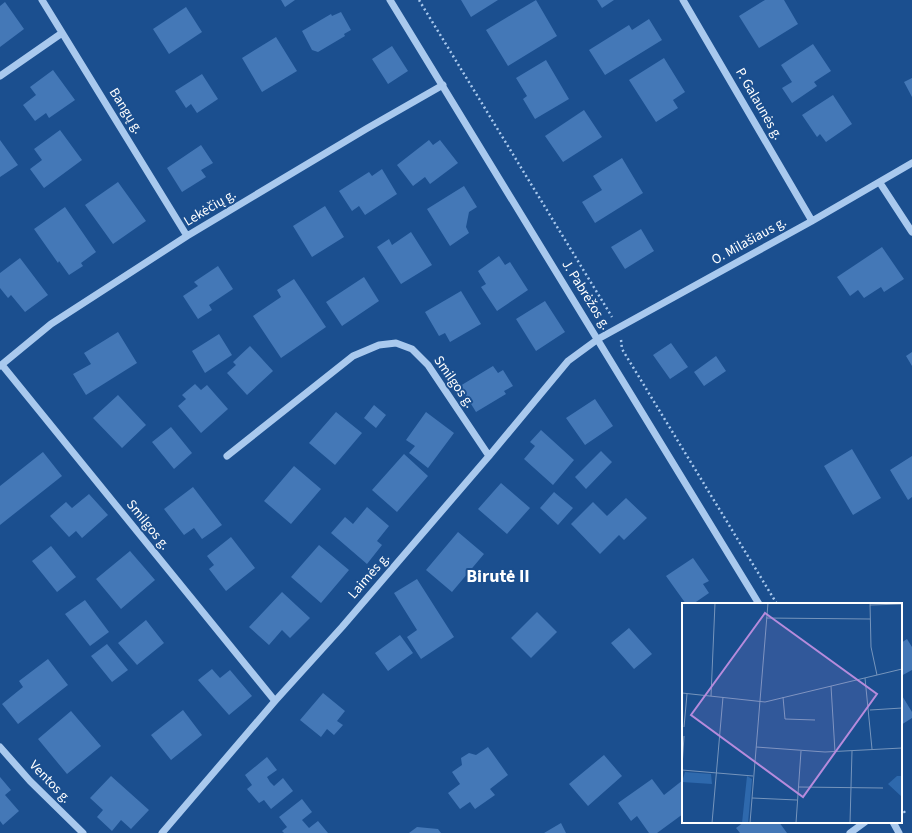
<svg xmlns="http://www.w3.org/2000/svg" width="912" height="833" viewBox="0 0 912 833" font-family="'Source Sans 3',sans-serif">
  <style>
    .building { fill: #4478b7 }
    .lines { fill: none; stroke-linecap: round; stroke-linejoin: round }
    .path { stroke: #a9c9ee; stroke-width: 2.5; stroke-dasharray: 2 3; stroke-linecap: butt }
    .minor { stroke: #a9c9ee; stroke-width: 7 }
    .labels { text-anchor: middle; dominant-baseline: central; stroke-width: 4; stroke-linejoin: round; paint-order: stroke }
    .street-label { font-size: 14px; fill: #fff; stroke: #1b4f8f }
    .district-label { font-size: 18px; font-weight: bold; fill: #fff; stroke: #1b4f8f }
    .inset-road { fill: none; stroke: #7695bc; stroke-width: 1 }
    .view { fill: #b68bdc; fill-opacity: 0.15; stroke: #b68bdc; stroke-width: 2 }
    .inset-edge { fill: none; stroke: #fff; stroke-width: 2 }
  </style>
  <rect width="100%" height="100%" fill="#1b4f8f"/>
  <path class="building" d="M281,0H295L285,7Z
    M461,0H498L471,17Z
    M536,0L557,36L508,66L486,30Z
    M597,0H614L602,8Z
    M765,0H784L798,24L759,48L739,16Z
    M5,2L24,29L0,47V6Z
    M186,7L202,32L169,54L153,29Z
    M341,12L351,30L344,34L345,36L318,52L312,50L302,31L331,14L332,16Z
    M649,19L662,40L605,75L589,50L629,25L632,30Z
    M276,37L297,71L262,92L242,58Z
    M813,44L831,71L814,82L817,86L792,103L782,88L792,82L781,65Z
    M392,46L408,71L388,84L372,59Z
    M664,58L685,92L673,100L678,108L656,122L629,80Z
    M546,60L569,99L535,119L523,99L527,96L516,78Z
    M53,70L75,100L49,118L46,113L35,121L23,105L36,95L30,87Z
    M202,74L218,99L197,113L191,104L186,108L175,91Z
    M912,78V97L904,82Z
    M833,95L852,124L826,142L820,134L817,137L802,115Z
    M584,110L602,137L563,162L545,136Z
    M60,130L82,160L44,188L30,169L42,160L34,149Z
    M0,140L18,165L0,177Z
    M429,140L433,145L440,140L458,163L430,184L425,177L413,186L397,165Z
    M201,145L213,163L201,170L206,177L182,192L167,168Z
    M622,158L643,193L595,223L582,202L602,190L593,176Z
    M382,169L397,194L365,215L359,206L352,211L339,191L369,172L372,176Z
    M118,182L146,221L113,244L85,205Z
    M464,186L477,207L469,212L466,227L469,233L450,246L427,209Z
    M325,206L344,237L312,257L293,226Z
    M65,207L96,252L81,263L83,266L69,275L59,261L58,263L34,229Z
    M641,229L654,251L625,269L611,247Z
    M411,232L432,265L401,284L377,247L389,239L392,245Z
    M882,247L904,279L884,292L881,287L864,298L858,290L850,296L837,277Z
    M499,256L505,265L510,262L528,290L497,311L481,287L486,284L478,271Z
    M20,258L48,295L25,312L11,295L8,298L0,288V273Z
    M218,266L233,289L209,305L212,310L198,319L183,296L198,286L194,282Z
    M364,277L379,301L342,326L326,302Z
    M294,279L326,327L281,358L253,316L281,297L277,290Z
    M461,291L481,324L450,342L445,333L439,336L425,312Z
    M545,301L565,332L536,351L516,319Z
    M118,332L137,363L86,395L73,374L91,364L84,353Z
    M219,334L232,355L205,373L192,351Z
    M671,343L688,367L670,379L653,355Z
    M250,346L273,371L247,395L227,373L236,365L233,362Z
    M912,352V366L906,356Z
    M716,356L726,371L704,386L694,372Z
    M493,366L498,373L503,370L513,386L504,391L506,394L476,412L460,386Z
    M195,384L201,390L207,385L228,409L201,433L178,406L186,399L182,395Z
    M118,395L146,425L122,448L93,418Z
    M595,399L613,426L585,445L566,418Z
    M374,405L386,415L376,428L364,418Z
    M336,412L362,433L335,465L309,443Z
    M426,412L454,433L428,468L409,453L415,446L406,440Z
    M171,427L192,453L174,469L152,442Z
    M541,430L574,460L553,485L524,459L535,446L530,442Z
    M852,449L881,498L853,515L824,466Z
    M601,451L612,462L586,489L575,477Z
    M43,452L62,476L0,525V486Z
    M404,454L428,476L397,512L372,490Z
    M912,456V497L908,500L890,470Z
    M294,466L321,489L291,524L264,501Z
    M501,483L530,508L507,534L478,509Z
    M193,487L222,525L202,539L194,528L184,535L164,509Z
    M554,492L573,508L558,525L540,508Z
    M89,494L108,515L82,538L76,531L69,537L50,516L66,502L72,508Z
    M626,498L647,518L624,540L619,535L600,554L571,524L593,502L607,516Z
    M367,507L389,526L377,541L382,545L367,564L331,533L345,517L353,524Z
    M458,532L484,554L452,592L426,570Z
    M231,537L255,568L226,591L209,569L214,565L207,556Z
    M319,545L349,570L321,603L291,577Z
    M51,546L76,577L57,592L32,561Z
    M130,551L155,580L121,609L96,579Z
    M693,558L709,581L703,584L709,593L693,604H686L666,576Z
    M417,579L454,637L421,659L407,637L417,630L394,593Z
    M282,592L310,618L290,638L282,630L269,645L249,627Z
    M85,600L109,632L90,646L65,614Z
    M537,612L557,632L531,658L511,638Z
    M146,620L164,643L137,665L118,643Z
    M629,628L652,654L634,669L611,643Z
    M400,635L413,653L388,671L375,653Z
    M907,639L912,647V670L901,676V643Z
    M107,644L128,670L112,682L91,656Z
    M48,659L68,685L18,724L2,704L23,687L19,681Z
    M212,669L220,678L230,670L252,696L229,715L198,680Z
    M323,693L345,711L337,721L343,725L334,735L327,729L321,737L300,720Z
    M901,694L912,712V718L901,725Z
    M183,710L202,735L171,760L151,735Z
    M71,711L101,746L67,774L38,739Z
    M488,747L508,775L490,789L495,795L475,809L470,802L460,809L448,793L460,784L452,772L462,765L461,758L469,753L476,755Z
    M604,755L622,776L588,806L569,784Z
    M267,757L277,770L267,777L270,782L274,786L283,778L293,791L271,809L264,800L259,803L247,789L252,785L245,775Z
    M111,776L149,810L131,829L121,820L112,831L97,817L103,810L90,798Z
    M0,777L11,790L5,795L19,811L3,825L0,821Z
    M652,779L664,795L683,780V814L657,833H649L637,816L631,821L618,803Z
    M302,799L312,812L302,820L309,828L318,821L328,833H284L282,831L287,827L279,817Z
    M744,822H779L787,833H740L736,828Z
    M561,823L566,833H544Z
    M417,827L438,829L441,833H409Z"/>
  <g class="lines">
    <path class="path" d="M419,0L612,317
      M621,340L622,349L777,604
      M901,807L905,813"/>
    <path class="minor" d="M42,0L187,236
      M390,0L759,604
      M683,0L812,221
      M0,76L62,33
      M880,183L912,232
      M2,365L275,701
      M0,366L51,324L187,236L366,129L443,85
      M227,456L353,356L379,345L396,343L412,349L428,365L489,456
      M0,747L30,781L83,833
      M893,822L899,833
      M162,833L275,701L342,627L489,456L568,361L598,339L812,221L912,163
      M850,833L865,822"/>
  </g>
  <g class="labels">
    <g class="street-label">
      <text transform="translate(759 104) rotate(60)">P. Galaunės g.</text>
      <text transform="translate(126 111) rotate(58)">Bangų g.</text>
      <text transform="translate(210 208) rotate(-31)">Lekėčių g.</text>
      <text transform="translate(749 241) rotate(-29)">O. Milašiaus g.</text>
      <text transform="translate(586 295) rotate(58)">J. Pabrėžos g.</text>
      <text transform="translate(454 382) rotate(55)">Smilgos g.</text>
      <text transform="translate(148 525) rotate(51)">Smilgos g.</text>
      <text transform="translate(369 576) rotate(-49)">Laimės g.</text>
      <text transform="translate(50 782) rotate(46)">Ventos g.</text>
    </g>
    <g class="district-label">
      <text x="498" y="576">Birutė II</text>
    </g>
  </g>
  <g transform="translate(682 603)">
    <rect width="220" height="220" fill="#1b4f8f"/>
    <path d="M3,169L29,171L30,181L0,179ZM65,173L70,176L66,220H60ZM215,173H220V194L206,181Z" fill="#2e69ad"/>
    <path class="inset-road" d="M188,0L189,44L195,72M188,2L220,1M84,15L188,16M183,75L190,146M149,83L153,149M0,90L83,99L220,66M29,93L33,0M101,94L103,116L133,117M188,107L220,105M2,124L5,91M74,144L143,149L220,145M0,164L2,133M0,167L71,173M116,184L201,185M70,195L115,197M30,220L41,94M68,220L86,0M114,220L119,148M168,220L170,148"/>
    <path class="view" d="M83,10L195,91L121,194L9,112Z"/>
    <rect width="220" height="220" class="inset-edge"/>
  </g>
</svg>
